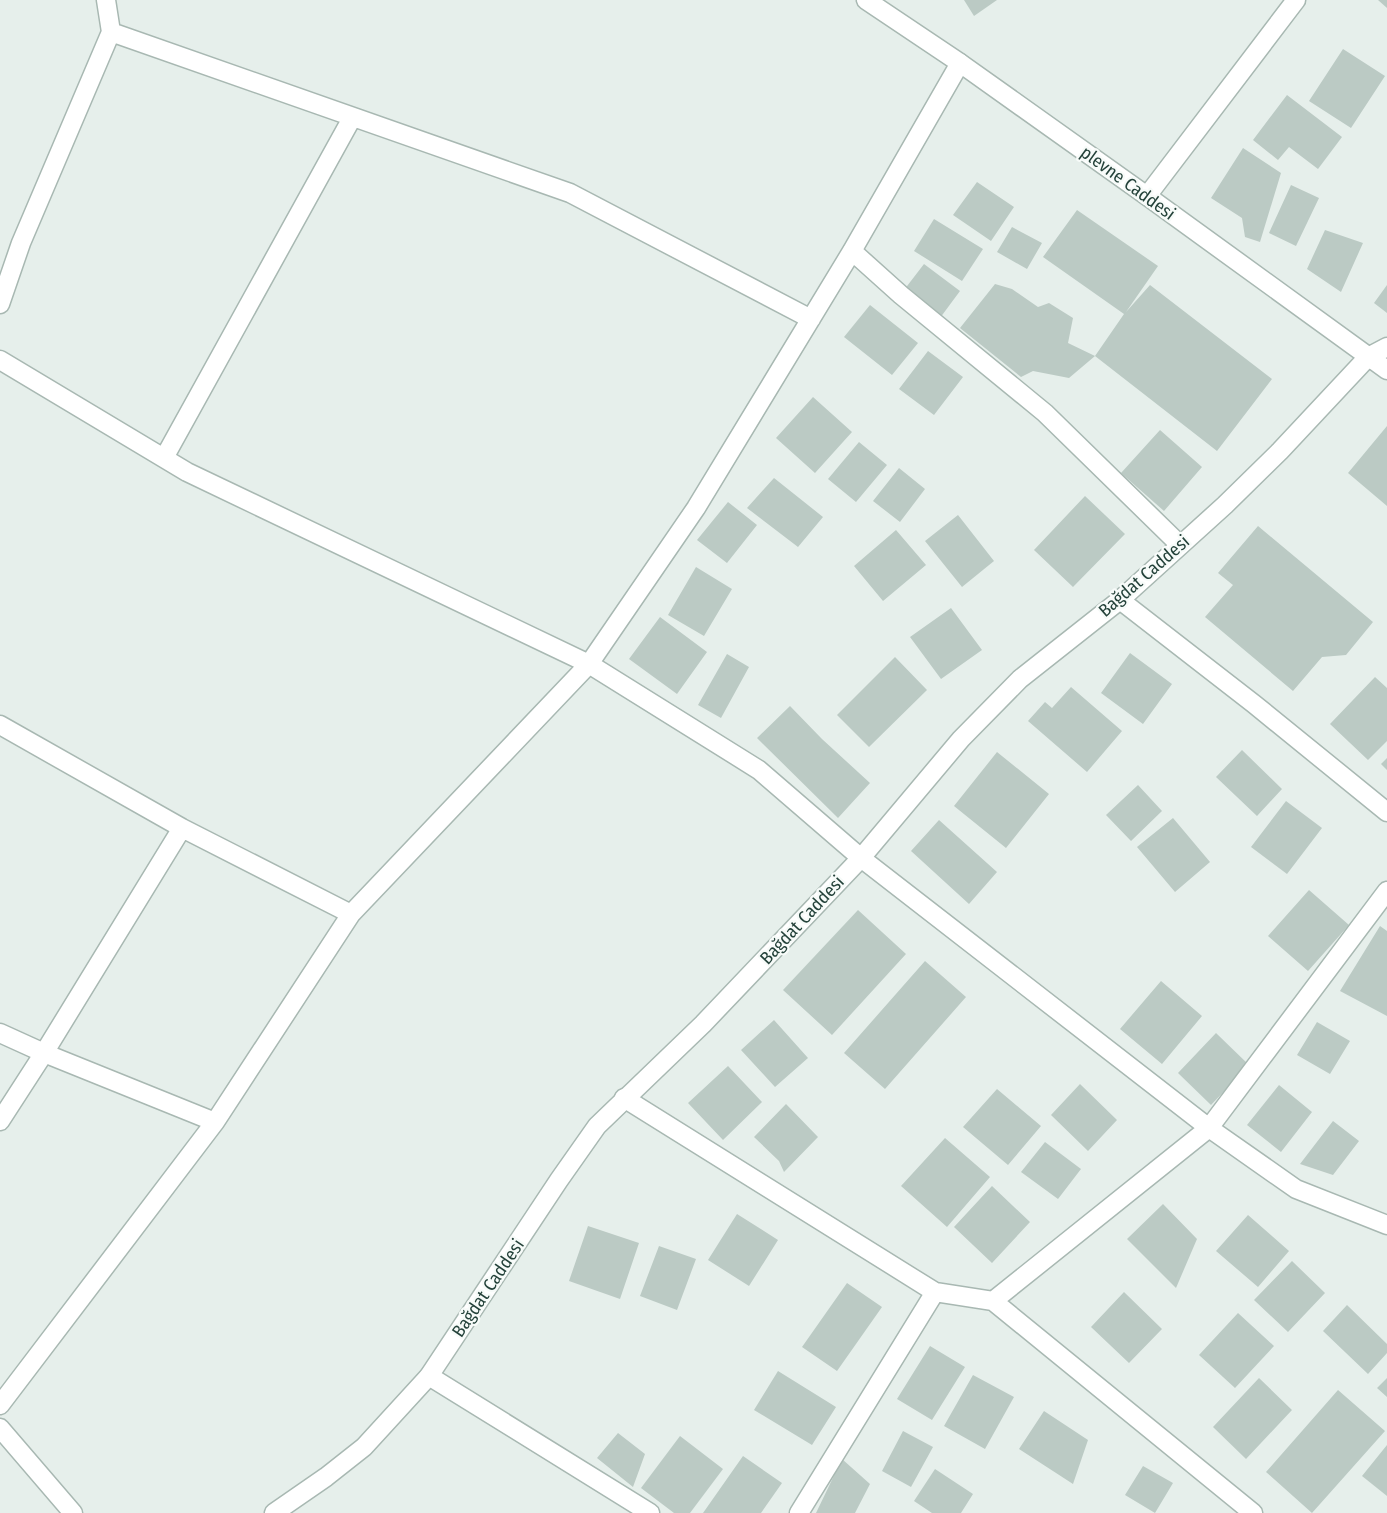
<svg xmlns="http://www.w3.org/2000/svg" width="1387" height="1513" viewBox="0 0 1387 1513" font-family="'Fira Sans Condensed',sans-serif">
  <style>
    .building { fill: #bbcac4 }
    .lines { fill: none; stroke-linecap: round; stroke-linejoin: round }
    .minor-casing { stroke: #a8b8b2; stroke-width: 21 }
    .tertiary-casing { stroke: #a8b8b2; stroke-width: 21 }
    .minor { stroke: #fff; stroke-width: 18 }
    .tertiary { stroke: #fff; stroke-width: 18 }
    .labels { text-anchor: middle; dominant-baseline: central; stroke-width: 4.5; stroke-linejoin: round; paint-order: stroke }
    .street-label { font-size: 18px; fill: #24423a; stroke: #f7fbf9 }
  </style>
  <rect width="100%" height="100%" fill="#e6efeb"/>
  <path class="building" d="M964,0H997L974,16Z
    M1378,0H1387V8Z
    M1343,49L1385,76L1351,128L1309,101Z
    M1287,95L1342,137L1318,169L1289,147L1278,160L1253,140Z
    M1243,148L1281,173L1260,242L1245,237L1242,218L1211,198Z
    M977,182L1014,207L991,241L953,215Z
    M1291,185L1319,198L1296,246L1269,233Z
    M1077,210L1158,266L1126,312L1150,285L1272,379L1217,451L1095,356L1124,314L1043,257Z
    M934,219L983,249L962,281L914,251Z
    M1012,227L1042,243L1027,269L997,252Z
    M1325,230L1363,243L1341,292L1307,269Z
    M924,264L960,291L940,318L904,290Z
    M995,284L1012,289L1038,307L1049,303L1073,318L1068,343L1095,356L1069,378L1033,371L1021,377L960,328Z
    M1387,285V313L1374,303Z
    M870,305L918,343L892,375L844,337Z
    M928,351L963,377L934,415L899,389Z
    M813,397L852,432L815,473L776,438Z
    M1387,426V506L1348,473Z
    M1160,430L1202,467L1164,511L1121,473Z
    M859,442L887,465L856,502L828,479Z
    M899,468L925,489L900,522L873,501Z
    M774,478L823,517L798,547L747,508Z
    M1085,496L1125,534L1073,587L1034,550Z
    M728,502L757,525L727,563L697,540Z
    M958,515L994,561L962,587L925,541Z
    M1258,526L1373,622L1346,655L1322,657L1293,691L1205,617L1233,585L1218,573Z
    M896,530L926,565L883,601L854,566Z
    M696,567L732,589L704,636L668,615Z
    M951,608L982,650L941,679L910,637Z
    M660,617L707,652L677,694L629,659Z
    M1130,653L1172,684L1143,724L1101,693Z
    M727,654L749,667L721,718L698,705Z
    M895,657L927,690L869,747L837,715Z
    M1375,677L1387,688V741L1368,760L1330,724Z
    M1071,687L1122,731L1087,772L1028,721L1045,702L1052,708Z
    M790,706L822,739L870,783L838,818L757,738Z
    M1242,750L1282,789L1257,816L1216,777Z
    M997,752L1049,794L1006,848L954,806Z
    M1387,758V770L1381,764Z
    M1138,785L1162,811L1131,841L1106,815Z
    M1286,801L1322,828L1287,874L1251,847Z
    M1173,818L1210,862L1175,892L1137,847Z
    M939,820L997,872L969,904L911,851Z
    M1309,890L1349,925L1308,971L1268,936Z
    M858,910L906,954L832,1035L783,990Z
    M1380,926L1387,931V1016L1340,991Z
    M925,961L966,997L885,1089L844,1053Z
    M1161,981L1202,1016L1162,1064L1120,1029Z
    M774,1020L808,1058L775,1087L741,1050Z
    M1317,1022L1350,1041L1330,1074L1297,1055Z
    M1216,1033L1249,1065L1211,1105L1178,1073Z
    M728,1066L762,1102L723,1140L688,1103Z
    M1080,1084L1117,1120L1088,1151L1051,1115Z
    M1279,1085L1312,1112L1281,1152L1247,1125Z
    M997,1089L1041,1126L1008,1165L963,1127Z
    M786,1104L818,1137L784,1172L779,1161L754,1137Z
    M1333,1121L1359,1141L1333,1175L1300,1164Z
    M945,1138L990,1177L947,1227L901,1186Z
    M1045,1142L1081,1169L1058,1199L1021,1172Z
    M992,1186L1030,1222L992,1263L954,1227Z
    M1163,1204L1197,1239L1176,1288L1127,1239Z
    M737,1214L778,1240L749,1286L708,1260Z
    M1248,1215L1289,1251L1258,1287L1216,1251Z
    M588,1226L639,1243L620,1299L569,1281Z
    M659,1246L696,1259L677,1310L640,1296Z
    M1292,1261L1325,1293L1288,1332L1254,1300Z
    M847,1283L882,1307L837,1371L802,1347Z
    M1124,1292L1162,1329L1129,1363L1091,1327Z
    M1347,1305L1387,1344V1353L1368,1374L1323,1331Z
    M1238,1313L1274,1346L1235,1388L1199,1355Z
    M930,1346L965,1367L932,1420L897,1399Z
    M778,1371L836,1407L812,1445L754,1410Z
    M973,1375L1014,1397L985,1449L944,1426Z
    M1259,1378L1292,1410L1246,1459L1213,1427Z
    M1387,1378V1397L1377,1388Z
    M1338,1390L1385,1431L1312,1513L1266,1472Z
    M1044,1411L1088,1440L1073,1484L1019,1449Z
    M903,1431L933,1447L911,1487L882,1471Z
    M618,1433L645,1454L633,1487L597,1458Z
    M680,1436L723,1469L690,1513H674L641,1488Z
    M1387,1445V1496L1362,1476Z
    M743,1456L782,1483L761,1513H703Z
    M842,1459L870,1484L855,1513H816Z
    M1143,1466L1173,1483L1155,1513L1125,1495Z
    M935,1469L973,1494L961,1513H932L914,1501Z"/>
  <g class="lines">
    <g class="minor-casing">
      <path id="minor" d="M111,32L570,193L811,319
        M1147,196L1296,0
        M852,251L901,295L1045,413L1180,545
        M0,304L21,243L111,32L106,0
        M1368,357L1387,347
        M0,360L187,472L589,664L759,770L861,858L1209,1128L1296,1189L1387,1225
        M164,458L352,118
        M1120,600L1254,704L1387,812
        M0,725L182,828L351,914
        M0,1033L44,1053L215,1122
        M624,1098L935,1292L993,1301L1253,1513
        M0,1121L44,1053L182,828
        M993,1301L1209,1128L1387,891
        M429,1376L650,1513
        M0,1405L215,1122L351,914L589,664L696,508L852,251L960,63
        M0,1428L73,1513
        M799,1513L935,1292"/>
    </g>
    <g class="tertiary-casing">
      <path id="tertiary" d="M866,0L960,63L1147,196L1387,370
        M274,1513L326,1477L364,1447L429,1376L559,1180L597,1126L703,1024L861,858L961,739L1020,679L1120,600L1225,505L1280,451L1368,357"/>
    </g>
    <use href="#minor" class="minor"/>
    <use href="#tertiary" class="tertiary"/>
  </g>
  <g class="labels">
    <g class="street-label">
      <text transform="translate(1128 183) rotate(36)">plevne Caddesi</text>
      <text transform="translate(1144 576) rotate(-41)">Bağdat Caddesi</text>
      <text transform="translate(802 920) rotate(-47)">Bağdat Caddesi</text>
      <text transform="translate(488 1288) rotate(-56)">Bağdat Caddesi</text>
    </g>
  </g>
</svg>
